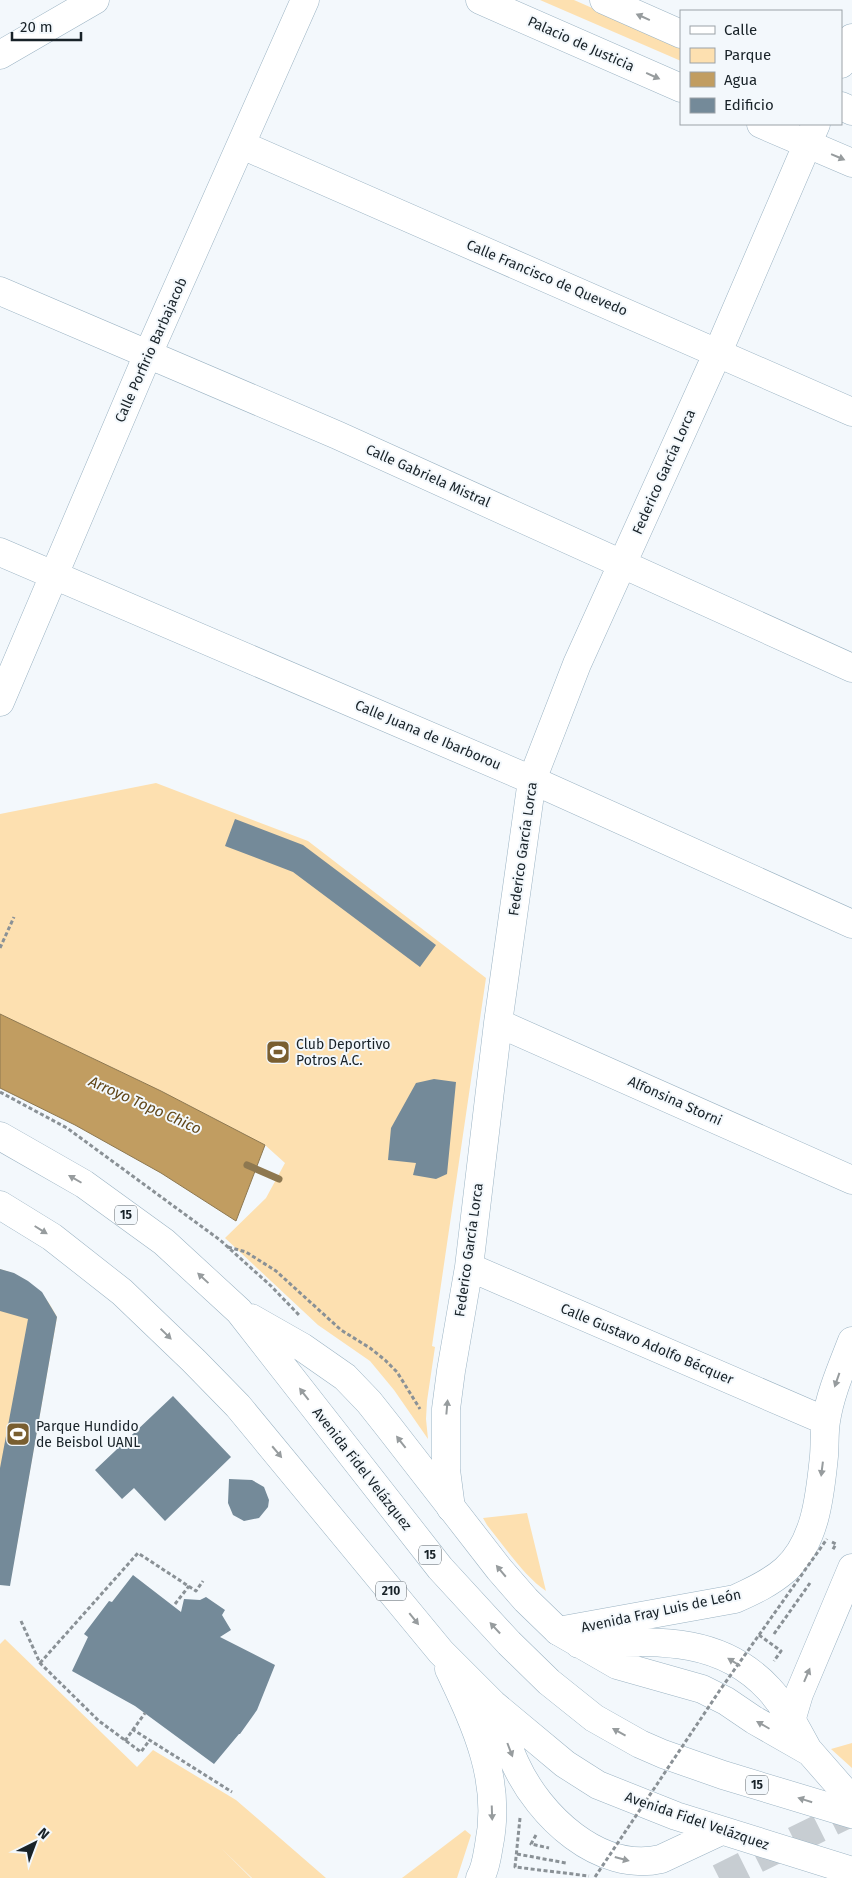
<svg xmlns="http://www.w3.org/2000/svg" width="852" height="1878" viewBox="0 0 852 1878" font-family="'Fira Sans',sans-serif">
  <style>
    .green { fill: #fde0b0 }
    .water { fill: #c19d61; stroke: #8e7850 }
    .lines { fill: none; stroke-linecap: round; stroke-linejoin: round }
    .stream { stroke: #8e7850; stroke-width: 7 }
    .building { fill: #748a99 }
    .minor-tunnel { stroke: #c7cdd2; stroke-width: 28; stroke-dasharray: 28 14; stroke-linecap: butt }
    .minor-casing { stroke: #9bb3c3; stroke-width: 29 }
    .highway-casing { stroke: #9bb3c3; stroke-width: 29 }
    .path { stroke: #8a9196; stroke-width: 3; stroke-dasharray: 4 2.5; stroke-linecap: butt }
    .minor { stroke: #fff; stroke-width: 28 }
    .highway { stroke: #fff; stroke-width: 28 }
    .path-bridge { stroke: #8a9196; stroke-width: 3; stroke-dasharray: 4 2.5; stroke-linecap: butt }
    .oneway { fill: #979c9e }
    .labels { text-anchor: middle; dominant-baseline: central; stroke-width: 4; stroke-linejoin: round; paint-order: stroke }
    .shield { fill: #f3f8fc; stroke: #5a6268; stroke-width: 1 }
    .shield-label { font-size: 12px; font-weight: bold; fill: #182228 }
    .street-label { font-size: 14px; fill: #182228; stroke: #f3f8fc }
    .poi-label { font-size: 14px; fill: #182228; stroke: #f3f8fc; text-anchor: start }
    .water-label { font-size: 15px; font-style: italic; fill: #614719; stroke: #f3f8fc }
  </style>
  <rect width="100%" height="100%" fill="#f3f8fc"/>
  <path class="green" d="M540,0H574L681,47V61Z
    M156,783L308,841L486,978L432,1346L435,1347L427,1401L426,1419L428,1439L394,1390L370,1361L318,1325L225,1238L266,1198L285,1163L265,1145L161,1091L0,1014V814Z
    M0,1269C27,1277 44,1291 57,1317L16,1550L0,1566Z
    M527,1513L546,1591C524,1576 504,1546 487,1525L483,1518Z
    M5,1639L137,1767L153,1750L236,1800L326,1878H252L222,1849L251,1878H0V1644Z
    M852,1743V1768L831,1749Z
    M465,1830L471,1835L457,1878H402Z"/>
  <path class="water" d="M0,1014L161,1091L265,1145L236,1221L161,1173L75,1125L0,1088Z"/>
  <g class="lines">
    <path class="stream" d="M247,1165L279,1179"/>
  </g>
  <path class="building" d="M235,819L303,845L436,945L420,967L293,872L225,846Z
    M434,1079L456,1082L447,1174L436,1179L413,1175L416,1163L388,1160L391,1128L416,1083Z
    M0,1269L14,1273L28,1281L42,1292L57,1317L10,1586L0,1585V1468L28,1319L0,1311Z
    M173,1396L231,1457L165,1521L134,1488L122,1499L95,1470Z
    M229,1479L252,1480L264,1487L269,1500L268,1507L259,1518L244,1521L233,1515L228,1503Z
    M133,1575L181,1612L184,1599L200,1600L206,1597L225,1610L222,1615L231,1630L220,1637L275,1665L257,1710L240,1734H239L214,1764L135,1706L72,1671L88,1637L84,1634L109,1601L112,1602Z"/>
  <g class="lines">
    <path class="minor-tunnel" d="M719,1878L852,1812"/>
    <g class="minor-casing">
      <path id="minor" d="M480,0L681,88
        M604,0L681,34
        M0,55L95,0
        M841,64L852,38
        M841,106L852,111
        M761,124L852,163
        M242,145L852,412
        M0,291L337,435L852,668
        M0,552L532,780L852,924
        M0,702L148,354L305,0
        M498,1023L852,1180
        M469,1267L826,1421
        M451,1508L446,1470V1409L451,1371L469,1267L498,1023L532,780L577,664L718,352L816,124
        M558,1631L735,1599C753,1591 770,1583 785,1570C816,1542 820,1495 824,1456C825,1445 824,1433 826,1421C830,1394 842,1367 852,1341
        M791,1721L799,1694L852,1568"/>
    </g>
    <g class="highway-casing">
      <path id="highway" d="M0,1136L84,1184L164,1242L239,1311L440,1568L509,1643L549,1682L594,1718L640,1744L663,1754L723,1775L852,1814
        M0,1205L52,1237L122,1292L194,1361L238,1406L441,1652L493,1704L565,1764L598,1785L676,1816L852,1871
        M251,1318L302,1347L345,1377L369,1402L388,1426L499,1569L526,1600L558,1631L617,1665L702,1689L726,1701L754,1720L810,1752L852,1800
        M579,1644C649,1642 717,1633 769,1689C785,1706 797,1730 808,1750
        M449,1669C476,1726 502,1780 489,1845C487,1856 486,1868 480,1878
        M493,1706C500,1725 507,1745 515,1763C539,1816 599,1873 661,1859L721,1831"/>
    </g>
    <path class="path" d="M0,948L14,917
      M0,1092L67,1128L220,1240L271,1286L299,1315
      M228,1247L246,1252L276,1271L341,1330L370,1348L385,1360L397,1372L420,1409
      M832,1542L836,1544L832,1551
      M175,1604L189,1586
      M21,1621L40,1663L99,1721L141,1752L149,1741
      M774,1634L810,1583
      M759,1635L781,1651L774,1661
      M40,1663L138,1553L196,1591L203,1581
      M132,1729L232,1792
      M125,1741L145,1713
      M520,1818L515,1867L589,1876
      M536,1835L531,1844L549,1848
      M517,1854L566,1863"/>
    <use href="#minor" class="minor"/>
    <use href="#highway" class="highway"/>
    <path class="path-bridge" d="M595,1877L720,1690L827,1539"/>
  </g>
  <defs><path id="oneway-solid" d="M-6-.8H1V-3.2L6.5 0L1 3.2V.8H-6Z" transform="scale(1.25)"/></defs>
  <g class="oneway">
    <use href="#oneway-solid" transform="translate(643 17) rotate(-156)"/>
    <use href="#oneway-solid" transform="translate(653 76) rotate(24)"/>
    <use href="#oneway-solid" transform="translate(838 157) rotate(23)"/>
    <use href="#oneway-solid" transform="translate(75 1179) rotate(-150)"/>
    <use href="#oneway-solid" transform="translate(41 1230) rotate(32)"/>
    <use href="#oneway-solid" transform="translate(203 1278) rotate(-137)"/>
    <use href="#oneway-solid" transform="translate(166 1334) rotate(44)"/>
    <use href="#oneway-solid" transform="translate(837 1380) rotate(109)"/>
    <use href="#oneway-solid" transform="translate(304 1394) rotate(-128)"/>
    <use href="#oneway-solid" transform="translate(447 1407) rotate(-85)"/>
    <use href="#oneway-solid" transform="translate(401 1442) rotate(-128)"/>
    <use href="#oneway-solid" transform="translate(277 1452) rotate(50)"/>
    <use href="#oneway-solid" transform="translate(822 1469) rotate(97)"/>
    <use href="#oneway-solid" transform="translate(501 1571) rotate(-130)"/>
    <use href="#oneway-solid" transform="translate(414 1619) rotate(51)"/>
    <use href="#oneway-solid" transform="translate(495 1628) rotate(-133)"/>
    <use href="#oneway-solid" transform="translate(734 1662) rotate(-148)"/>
    <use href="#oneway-solid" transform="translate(807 1675) rotate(-67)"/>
    <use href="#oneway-solid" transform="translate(763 1725) rotate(-150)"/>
    <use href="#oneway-solid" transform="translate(619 1732) rotate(-151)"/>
    <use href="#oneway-solid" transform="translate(510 1750) rotate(69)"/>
    <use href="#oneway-solid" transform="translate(805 1800) rotate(-163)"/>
    <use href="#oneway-solid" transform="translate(492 1813) rotate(88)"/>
    <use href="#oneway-solid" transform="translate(622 1859) rotate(15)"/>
  </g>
  <defs>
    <g id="stadium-square" transform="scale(1.25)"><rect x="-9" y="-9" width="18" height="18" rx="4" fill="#795e30" stroke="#f3f8fc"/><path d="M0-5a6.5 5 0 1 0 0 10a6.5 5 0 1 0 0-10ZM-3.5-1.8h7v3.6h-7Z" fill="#fff"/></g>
  </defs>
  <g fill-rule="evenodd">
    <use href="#stadium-square" x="278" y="1052"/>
    <use href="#stadium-square" x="18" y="1434"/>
  </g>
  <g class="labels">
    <g class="shield">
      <rect x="115" y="1205.5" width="22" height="19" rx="4"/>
      <rect x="419" y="1545.5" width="22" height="19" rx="4"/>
      <rect x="376" y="1581.5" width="30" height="19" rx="4"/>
      <rect x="746" y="1775.5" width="22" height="19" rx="4"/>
    </g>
    <g class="shield-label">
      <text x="126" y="1215">15</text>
      <text x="430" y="1555">15</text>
      <text x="391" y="1591">210</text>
      <text x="757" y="1785">15</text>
    </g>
    <g class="street-label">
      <text transform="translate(581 44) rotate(24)">Palacio de Justicia</text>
      <text transform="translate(547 278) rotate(23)">Calle Francisco de Quevedo</text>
      <text transform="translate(151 350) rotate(-66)">Calle Porfirio Barbajacob</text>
      <text transform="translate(664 472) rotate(-66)">Federico García Lorca</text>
      <text transform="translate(428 476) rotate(24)">Calle Gabriela Mistral</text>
      <text transform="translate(428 735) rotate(23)">Calle Juana de Ibarborou</text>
      <text transform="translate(523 849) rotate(-82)">Federico García Lorca</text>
      <text transform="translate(675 1101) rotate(24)">Alfonsina Storni</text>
      <text transform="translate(469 1250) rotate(-82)">Federico García Lorca</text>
      <text transform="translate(647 1344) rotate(23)">Calle Gustavo Adolfo Bécquer</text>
      <text transform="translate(362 1469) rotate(52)">Avenida Fidel Velázquez</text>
      <text transform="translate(661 1611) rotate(-12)">Avenida Fray Luis de León</text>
      <text transform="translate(697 1821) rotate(19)">Avenida Fidel Velázquez</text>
    </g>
    <g class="poi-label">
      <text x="296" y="1044">Club Deportivo<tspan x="296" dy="16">Potros A.C.</tspan></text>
      <text x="36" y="1426">Parque Hundido<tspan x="36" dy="16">de Beisbol UANL</tspan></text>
    </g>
    <g class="water-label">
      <text transform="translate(145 1105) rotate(24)">Arroyo Topo Chico</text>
    </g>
  </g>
  <rect x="680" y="10" width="162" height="115" fill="#f3f8fc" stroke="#9ba2a7"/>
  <rect x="690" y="26" width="25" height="8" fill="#ffffff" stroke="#9ba2a7"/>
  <text x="724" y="35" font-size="15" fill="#182228">Calle</text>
  <rect x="690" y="48" width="25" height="15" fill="#fde0b0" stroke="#9ba2a7"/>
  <text x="724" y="60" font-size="15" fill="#182228">Parque</text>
  <rect x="690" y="72" width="25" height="15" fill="#c19d61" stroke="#9ba2a7"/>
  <text x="724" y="85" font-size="15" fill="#182228">Agua</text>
  <rect x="690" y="98" width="25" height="15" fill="#748a99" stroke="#9ba2a7"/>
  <text x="724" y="110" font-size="15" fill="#182228">Edificio</text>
  <g transform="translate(35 1843) rotate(42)" stroke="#f3f8fc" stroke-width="4" paint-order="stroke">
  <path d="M0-4L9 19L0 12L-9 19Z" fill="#182228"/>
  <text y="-8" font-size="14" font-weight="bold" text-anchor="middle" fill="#182228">N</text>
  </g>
  <path d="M12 32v8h69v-8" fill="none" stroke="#182228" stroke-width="2.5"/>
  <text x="20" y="32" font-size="15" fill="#182228" stroke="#f3f8fc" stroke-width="4" paint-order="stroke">20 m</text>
</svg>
